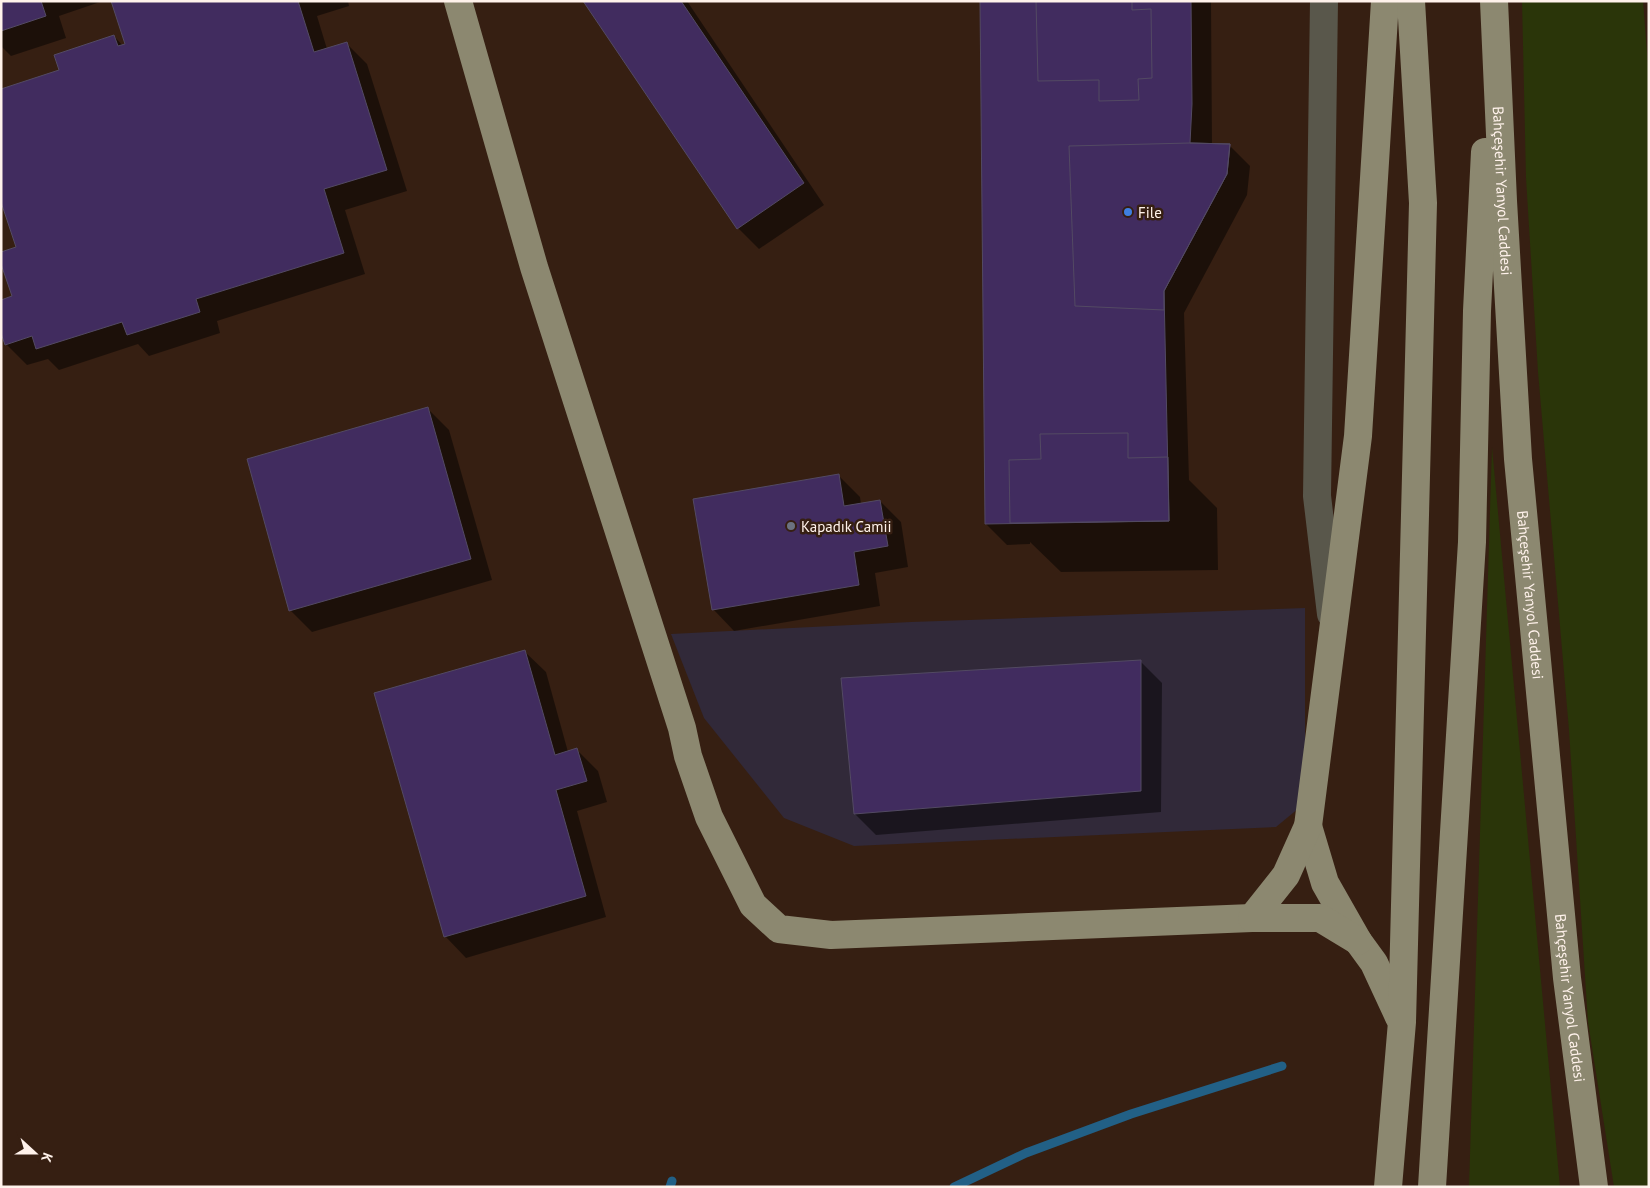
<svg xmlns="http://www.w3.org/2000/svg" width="1650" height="1188" viewBox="0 0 1650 1188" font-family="'PT Sans',sans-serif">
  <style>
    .commercial { fill: #312939 }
    .green { fill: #2a3509 }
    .shadow { fill: #0007 }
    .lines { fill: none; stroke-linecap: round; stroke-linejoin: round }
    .stream { stroke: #226086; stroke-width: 9 }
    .building { fill: #412c5f; stroke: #534a63 }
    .minor { stroke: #59574b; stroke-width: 28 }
    .major { stroke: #8c8870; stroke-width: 28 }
    .shop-dot { fill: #3f7fe0; stroke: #361f12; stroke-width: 2 }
    .worship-dot { fill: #6b7280; stroke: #361f12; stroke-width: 2 }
    .labels { text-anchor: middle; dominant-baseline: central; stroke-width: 5; stroke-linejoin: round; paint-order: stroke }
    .street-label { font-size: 15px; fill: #fff2eb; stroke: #361f12 }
    .poi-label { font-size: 15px; fill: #fff2eb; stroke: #361f12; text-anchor: start }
  </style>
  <rect width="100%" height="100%" fill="#361f12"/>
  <path class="commercial" d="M1305,608V803L1276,827L854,846L784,818L704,718L671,634L911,622Z"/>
  <path class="green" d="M1522,1H1643L1649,78V1187H1614L1588,1022L1569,730L1538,372L1526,178Z
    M1492,447L1560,1187H1469Z"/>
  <path class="shadow" d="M1,1H103L59,16L66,38L11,56L1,46Z
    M113,1H348L349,6L317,16L327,49L346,43L367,64L407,191L345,210L365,274L217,321L220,333L149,356L138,344L59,370L48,359L27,365L6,344L13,297L17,248L60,71L114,36L123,46L127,45Z
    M585,1H687L824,205L759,249L738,228Z
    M981,1H1211L1212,145H1229L1250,166L1247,195L1184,313L1189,480L1217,508L1218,570L1061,572L1030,542V544L1007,545L986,524Z
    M428,409L449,430L492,580L312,632L290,610Z
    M838,475L860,497L861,504L880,501L901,522L908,567L875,573L880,606L734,631L713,609Z
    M524,651L546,672L568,752L577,750L598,771L607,802L577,811L606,917L466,958L445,936Z
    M1141,662L1162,683L1161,812L876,835L855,814Z"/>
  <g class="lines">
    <path class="stream" d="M670,1187L672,1181
      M954,1187L1026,1153L1131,1114L1282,1066"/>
  </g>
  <path class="building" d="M1,1H41L46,16L1,31Z
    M111,1H298L314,52L347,42L387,170L324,189L344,253L196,299L200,312L127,335L122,322L36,349L32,336L5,345L1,333V300L12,296L1,264V252L16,247L1,202V89L59,70L54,55L114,35L118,46L125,44Z
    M583,1H681L804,183L737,229Z
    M980,1H1191L1192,104L1190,143L1230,144L1227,174L1164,291L1169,521L985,524Z
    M1036,1H1132V10L1151,9L1152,78L1138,79L1139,100L1099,101V80L1038,81Z
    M1190,143L1230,144L1227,174L1164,291V310L1075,306L1069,146Z
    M428,407L471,559L289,611L247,459Z
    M1128,433V458L1168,457L1169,521L1010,523L1009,460L1041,459L1040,434Z
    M839,474L844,506L880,500L888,546L854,552L859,585L712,610L693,499Z
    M525,650L555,755L577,748L587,781L556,790L586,896L444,937L374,693Z
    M1141,660V791L854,814L841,678Z"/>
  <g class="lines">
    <path class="minor" d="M1324,1L1317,496L1331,614"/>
    <g class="major">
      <path d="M458,1L534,267L682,728L688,756L709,817L753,905L779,929L831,935L1252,918"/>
      <path id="s1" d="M1494,1L1503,201L1518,459L1567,978L1594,1187"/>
      <path d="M1308,826L1325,883L1358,941L1374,963L1399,1017"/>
      <path d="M1358,941L1320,918H1252L1286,875L1308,826L1358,436L1385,1"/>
      <path d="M1388,1187L1402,1022L1423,203L1411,1"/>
      <path d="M1432,1187L1472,542L1477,311L1485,152"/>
    </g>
  </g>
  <circle class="shop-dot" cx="1128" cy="212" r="5"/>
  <circle class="worship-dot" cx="791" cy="526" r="5"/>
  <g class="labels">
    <g class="street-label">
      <text stroke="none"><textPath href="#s1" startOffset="190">Bahçeşehir Yanyol Caddesi</textPath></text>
      <text stroke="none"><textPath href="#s1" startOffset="595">Bahçeşehir Yanyol Caddesi</textPath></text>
      <text stroke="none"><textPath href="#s1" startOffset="1000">Bahçeşehir Yanyol Caddesi</textPath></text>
    </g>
    <g class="poi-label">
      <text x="1138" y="212">File</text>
      <text x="801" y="526">Kapadık Camii</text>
    </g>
  </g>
  <rect width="1650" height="1188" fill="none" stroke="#fff2eb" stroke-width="5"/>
  <g transform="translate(35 1153) rotate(111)" stroke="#361f12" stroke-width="4" paint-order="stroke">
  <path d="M0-4L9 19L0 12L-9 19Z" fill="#fff2eb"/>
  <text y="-8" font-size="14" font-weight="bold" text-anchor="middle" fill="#fff2eb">K</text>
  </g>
</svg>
